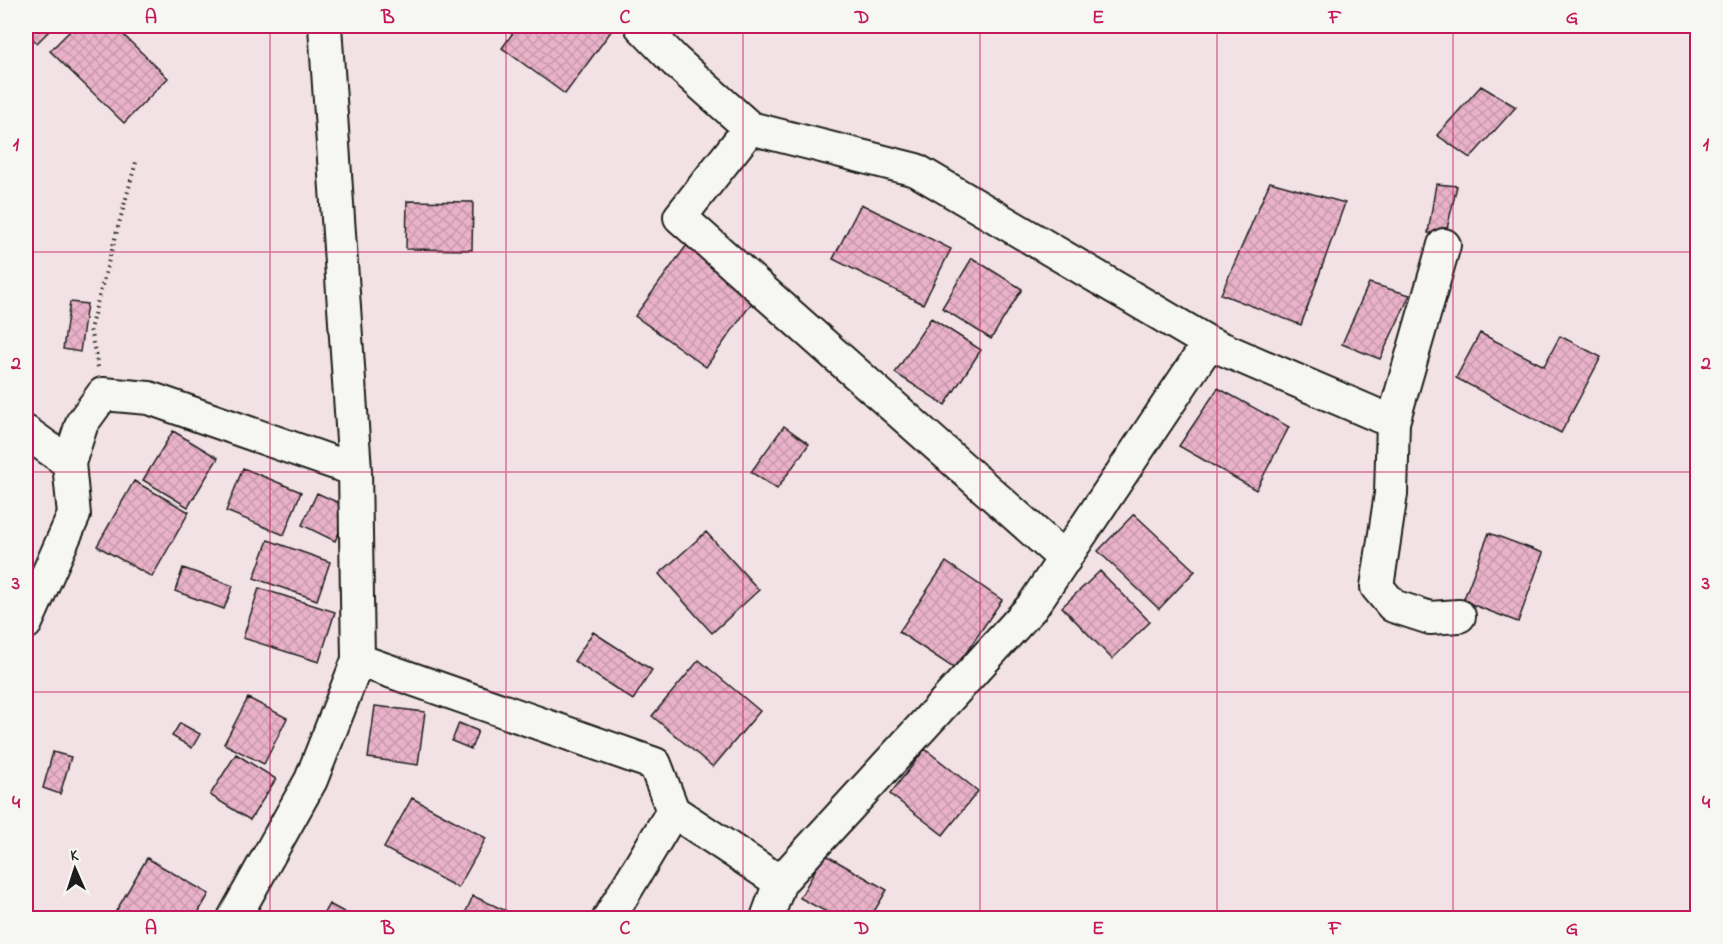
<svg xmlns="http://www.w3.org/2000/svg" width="1723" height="944" viewBox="0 0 1723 944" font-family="'Indie Flower',sans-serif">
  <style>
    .building { fill: url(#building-cross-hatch); stroke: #1c1c1c; stroke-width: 1.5 }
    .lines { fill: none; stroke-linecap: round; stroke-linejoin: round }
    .street-casing { stroke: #1c1c1c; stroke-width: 36 }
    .path { stroke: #1c1c1c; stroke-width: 4; stroke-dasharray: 1.5 4.5; stroke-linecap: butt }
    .street { stroke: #f6f6f2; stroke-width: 32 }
    .grid { fill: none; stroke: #c2185b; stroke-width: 1.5; stroke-opacity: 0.55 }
    .neatline { fill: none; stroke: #c2185b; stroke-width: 2 }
    .grid-label { font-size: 20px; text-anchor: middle; font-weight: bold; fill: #c2185b }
  </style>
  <defs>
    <pattern id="building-cross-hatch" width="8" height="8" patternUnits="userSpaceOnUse" patternTransform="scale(1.5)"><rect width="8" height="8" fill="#e9b2c8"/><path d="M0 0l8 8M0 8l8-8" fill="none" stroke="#c798ab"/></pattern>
  </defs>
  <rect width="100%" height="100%" fill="#f2e2e5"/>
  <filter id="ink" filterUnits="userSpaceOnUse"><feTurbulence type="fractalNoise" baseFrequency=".0167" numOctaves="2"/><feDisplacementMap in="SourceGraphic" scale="12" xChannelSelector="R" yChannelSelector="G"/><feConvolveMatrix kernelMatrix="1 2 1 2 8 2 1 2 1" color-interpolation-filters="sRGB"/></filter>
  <g filter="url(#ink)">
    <path class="building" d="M26,26H54L37,43L26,32Z
      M75,26H114L168,78L124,123L50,51Z
      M518,26H606L612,30L565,94L502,48Z
      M1481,86L1516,107L1470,158L1437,135Z
      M1270,182L1345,203L1301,325L1221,294Z
      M1436,184L1457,186L1446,233H1428Z
      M407,201L473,202L472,250L406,249Z
      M861,204L951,249L923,304L833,259Z
      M689,242L759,293L706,367L635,316Z
      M972,258L1022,289L991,339L942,308Z
      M1369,283L1410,295L1380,359L1342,344Z
      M70,302L87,304L80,352L63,349Z
      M931,318L981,350L945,405L895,373Z
      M1480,333L1544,366L1560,336L1601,357L1561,433L1456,378Z
      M1218,388L1289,427L1256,490L1179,446Z
      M784,426L809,444L777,489L751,472Z
      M173,431L218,458L188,507L143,480Z
      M243,468L301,492L284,535L226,511Z
      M134,481L189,512L152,577L97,546Z
      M317,493L350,508L335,541L302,525Z
      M1134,514L1195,571L1159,609L1098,551Z
      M706,532L759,590L712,633L659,574Z
      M1489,533L1543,553L1518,622L1463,601Z
      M268,540L330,562L317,600L254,578Z
      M946,562L1002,600L955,669L899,632Z
      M183,568L233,586L224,609L175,591Z
      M1100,571L1150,622L1112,659L1062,607Z
      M259,588L335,612L319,662L243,638Z
      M593,632L652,670L633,700L574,661Z
      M699,660L760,711L713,767L652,716Z
      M248,698L287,718L264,764L224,744Z
      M375,706L425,712L418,765L368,758Z
      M180,723L200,734L192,748L172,736Z
      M459,723L478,731L471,749L452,741Z
      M925,749L978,791L943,835L890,794Z
      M53,752L71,757L60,794L43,788Z
      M236,754L276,779L250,820L210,795Z
      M412,798L486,838L458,888L384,848Z
      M824,854L887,890L870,918H838L800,898Z
      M147,858L209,894L195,918H112Z
      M473,896L522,918H463Z
      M329,904L355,918H321Z"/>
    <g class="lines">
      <g class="street-casing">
        <path id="street" d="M641,26L675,61L750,128L916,170L1209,343L1393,422L1391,494L1377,587L1393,606L1430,618L1459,616
          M750,128L680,217L1065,559
          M1393,422L1444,245
          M26,432L69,463
          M26,623L74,515L69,463L82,423L103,394L149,398L355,470
          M358,660L655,764L673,811L780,882
          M234,918L311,780L358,660L355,470L325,26
          M609,918L673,811
          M767,918L780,882L1032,607L1209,343"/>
      </g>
      <path class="path" d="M98,367L90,329L136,162"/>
      <use href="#street" class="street"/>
    </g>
  </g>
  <path class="grid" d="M270,26V918M506,26V918M743,26V918M980,26V918M1217,26V918M1453,26V918M26,252H1698M26,472H1698M26,692H1698"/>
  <rect width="1723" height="944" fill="none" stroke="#f6f6f2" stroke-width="66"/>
  <g transform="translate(75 869) rotate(357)" stroke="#f6f6f2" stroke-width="4.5" paint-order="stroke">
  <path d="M0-4.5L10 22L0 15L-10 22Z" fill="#1c1c1c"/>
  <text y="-9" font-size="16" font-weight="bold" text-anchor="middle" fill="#1c1c1c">K</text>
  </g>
  <rect x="33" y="33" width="1657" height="878" class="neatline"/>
  <g class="grid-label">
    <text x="151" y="23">A</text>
    <text x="388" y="23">B</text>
    <text x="625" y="23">C</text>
    <text x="862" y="23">D</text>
    <text x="1098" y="23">E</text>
    <text x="1335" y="23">F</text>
    <text x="1572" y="23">G</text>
    <text x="16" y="150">1</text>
    <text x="1706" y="150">1</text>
    <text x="16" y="369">2</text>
    <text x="1706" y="369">2</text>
    <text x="16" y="589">3</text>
    <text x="1706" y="589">3</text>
    <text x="16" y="808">4</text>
    <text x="1706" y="808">4</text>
    <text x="151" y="934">A</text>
    <text x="388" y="934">B</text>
    <text x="625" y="934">C</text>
    <text x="862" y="934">D</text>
    <text x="1098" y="934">E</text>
    <text x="1335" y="934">F</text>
    <text x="1572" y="934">G</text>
  </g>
</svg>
